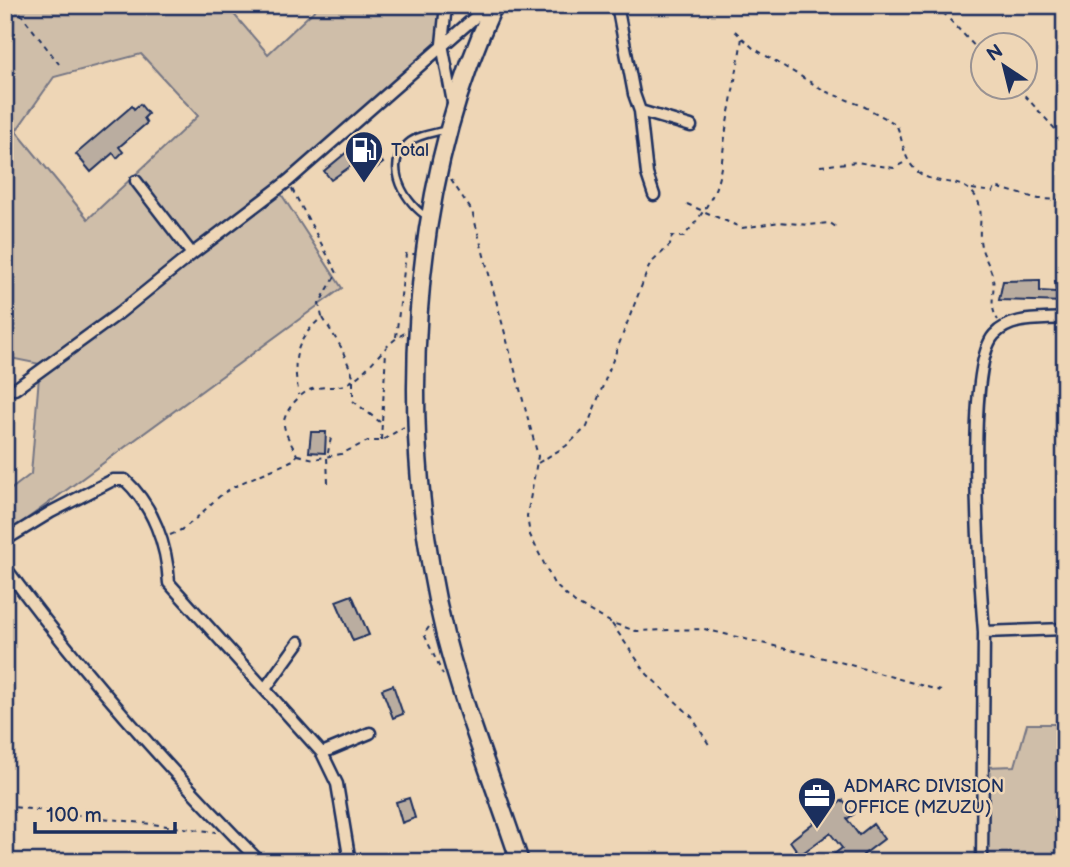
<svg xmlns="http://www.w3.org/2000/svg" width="1070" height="867" viewBox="0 0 1070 867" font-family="'Balsamiq Sans',sans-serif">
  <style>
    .green { fill: #cfbea9; stroke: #757684; stroke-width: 2; fill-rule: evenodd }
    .building { fill: #baada0; stroke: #1b2f5e; stroke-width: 2 }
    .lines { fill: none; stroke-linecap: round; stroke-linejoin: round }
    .service-casing { stroke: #1b2f5e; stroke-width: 10 }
    .minor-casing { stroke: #1b2f5e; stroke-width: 15 }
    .trunk-casing { stroke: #1b2f5e; stroke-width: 21 }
    .path { stroke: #1b2f5e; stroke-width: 2; stroke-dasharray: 5 5; stroke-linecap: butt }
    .service { stroke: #eed6b6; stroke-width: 5 }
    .minor { stroke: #eed6b6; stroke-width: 10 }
    .trunk { stroke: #eed6b6; stroke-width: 16 }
    .labels { text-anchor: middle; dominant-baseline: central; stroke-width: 5; stroke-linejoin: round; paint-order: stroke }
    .poi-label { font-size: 18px; fill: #1b2f5e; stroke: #eed6b6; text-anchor: start }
  </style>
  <rect width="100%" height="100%" fill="#eed6b6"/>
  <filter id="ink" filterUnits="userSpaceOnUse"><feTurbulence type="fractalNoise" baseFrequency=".0143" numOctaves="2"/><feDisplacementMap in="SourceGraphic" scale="14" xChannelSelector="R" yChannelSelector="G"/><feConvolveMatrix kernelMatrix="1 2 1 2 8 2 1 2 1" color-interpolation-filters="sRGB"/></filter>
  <g filter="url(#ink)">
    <path class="green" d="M5,5H226L268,54L320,5H442L440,44L276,186L342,288L5,535V494L31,474L40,364L5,357ZM141,54L198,116L88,219L16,131L54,77Z
      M1027,724H1065V862H987L984,767L1015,766Z"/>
    <path class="building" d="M140,104L148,114L144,118L147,123L119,147L123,152L117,158L113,153L91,172L76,154L132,106L134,109Z
      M365,137L383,163L368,174L358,161L331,180L324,171Z
      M1040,280V291L1056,292L1055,281H1065V302L999,300L1003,281Z
      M311,432H326L325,453L309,452Z
      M352,595L369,635L353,641L336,601Z
      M393,685L403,714L393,718L382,689Z
      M409,798L415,818L402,823L396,802Z
      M843,800L854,814L847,819L859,835L873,824L884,839L863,855L868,862H824L842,848L830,833L800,855L790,841Z"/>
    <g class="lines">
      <g class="service-casing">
        <path id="service" d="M429,218C406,205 382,166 408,143C417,135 434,133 445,130"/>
      </g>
      <g class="minor-casing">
        <path id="minor" d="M446,5L442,44L454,108
          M617,5L634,94L640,111L691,126
          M640,111L647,174L654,195
          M136,181L192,254L288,181L489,5
          M15,389L118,314L192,254
          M5,540L51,512L113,480H125C153,506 167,545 169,583L322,753
          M5,567C82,672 168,769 260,862
          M984,632C980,581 964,368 994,335C1011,316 1041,320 1065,318
          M265,689L299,642
          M350,862L337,784L322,753L370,733
          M982,862L984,632L1065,629"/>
      </g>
      <g class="trunk-casing">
        <path id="trunk" d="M494,5C407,192 396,436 445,635C465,712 495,786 520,862"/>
      </g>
      <path class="path" d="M14,5L59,64
        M936,5L982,54
        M735,31L753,48L827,92L863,106L896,124C904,141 902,159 918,172C938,188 966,175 978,201C983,212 979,226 980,238C980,251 988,261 992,274C997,291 987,304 998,320
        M1018,88L1065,140
        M820,166L856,162L894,168L907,161
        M451,180L472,211L538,456L527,516L530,535L554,584L575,603L612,623L636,631L704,629L840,662L941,691
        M292,189L337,273L319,304L322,317C294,342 292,359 299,395
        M972,189L993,192L995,187L1039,199L1065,200
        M687,204L742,228L780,222L808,225L830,223L836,227
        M323,318L341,347L354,378
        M396,337L406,254H414
        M353,381V401L380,422
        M381,440L386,351
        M298,455L314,459L341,454L368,441H381L404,427
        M538,463L566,446L587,427L650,264L670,245L672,236L683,237C730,184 717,170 730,107C734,84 739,61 742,37
        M328,483L327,457L331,438
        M170,535C194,527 209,501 230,489C251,477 274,470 295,459L297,455C293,446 285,435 284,425C282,413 301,392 312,389C328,385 339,390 353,380C372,367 385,343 405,333
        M612,624L647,674L692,717L711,748
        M429,627L424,634L443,675
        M5,806L216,832"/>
      <use href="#service" class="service"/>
      <use href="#minor" class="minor"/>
      <use href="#trunk" class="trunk"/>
    </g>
  </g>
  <defs>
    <g id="fuel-pin" transform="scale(2.0125)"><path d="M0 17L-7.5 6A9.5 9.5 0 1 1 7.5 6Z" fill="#1b2f5e" stroke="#eed6b6"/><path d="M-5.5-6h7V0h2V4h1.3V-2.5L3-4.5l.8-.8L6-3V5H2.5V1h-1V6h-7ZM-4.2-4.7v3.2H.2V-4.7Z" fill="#fff"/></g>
    <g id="office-pin" transform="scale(2.0125)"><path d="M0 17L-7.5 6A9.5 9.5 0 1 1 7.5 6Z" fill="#1b2f5e" stroke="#eed6b6"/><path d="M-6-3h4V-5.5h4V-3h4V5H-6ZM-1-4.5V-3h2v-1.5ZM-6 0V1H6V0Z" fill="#fff"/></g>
  </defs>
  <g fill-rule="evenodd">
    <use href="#fuel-pin" x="364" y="150"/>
    <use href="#office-pin" x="817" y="796"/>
  </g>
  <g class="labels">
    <g class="poi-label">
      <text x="391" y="150">Total</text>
      <text x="844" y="786">ADMARC DIVISION<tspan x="844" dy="21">OFFICE (MZUZU)</tspan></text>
    </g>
  </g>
  <rect width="1070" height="867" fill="none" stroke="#eed6b6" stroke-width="28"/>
  <rect x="14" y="14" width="1042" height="839" fill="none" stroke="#1b2f5e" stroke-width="2.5" filter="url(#ink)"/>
  <g transform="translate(1004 66) rotate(325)"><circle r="33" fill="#eed6b6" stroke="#9a9393" stroke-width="2"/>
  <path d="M0-5L12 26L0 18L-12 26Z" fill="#1b2f5e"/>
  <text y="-10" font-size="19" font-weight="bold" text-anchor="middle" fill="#1b2f5e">N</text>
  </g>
  <path d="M35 822v10h140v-10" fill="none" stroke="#1b2f5e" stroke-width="3.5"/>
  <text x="46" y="822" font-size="21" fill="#1b2f5e" stroke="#eed6b6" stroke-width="5" paint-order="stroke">100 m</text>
</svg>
